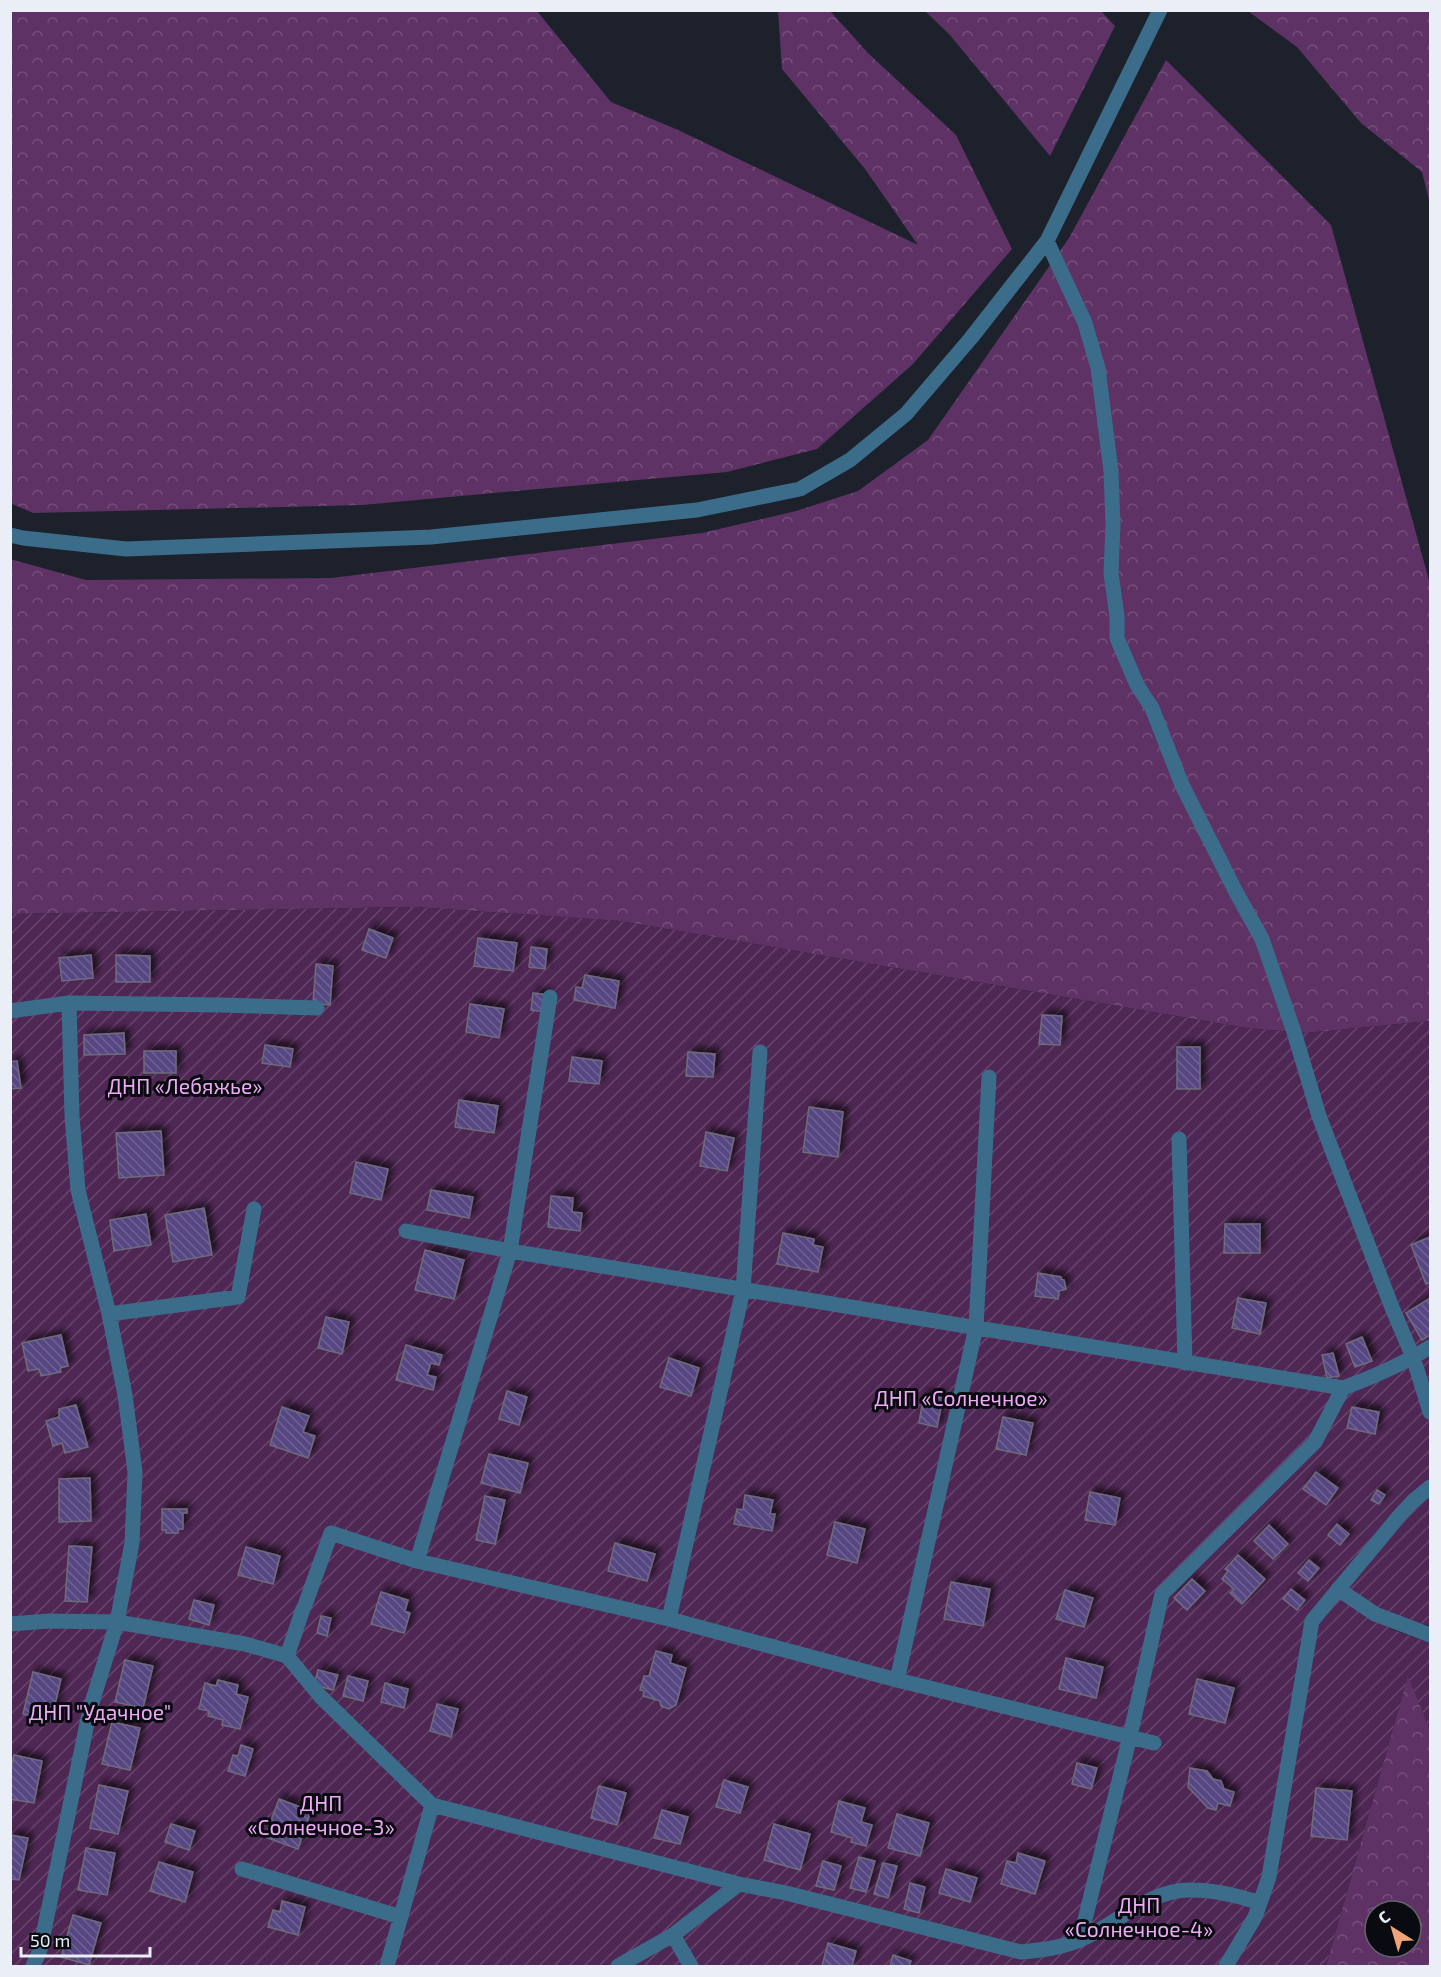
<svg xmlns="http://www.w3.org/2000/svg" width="1441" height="1977" viewBox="0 0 1441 1977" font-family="'Exo 2',sans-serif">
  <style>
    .forest { fill: url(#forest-crowns); fill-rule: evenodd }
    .garden { fill: url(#garden-furrows) }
    .building { fill: url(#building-back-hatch); stroke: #6e6c7a; stroke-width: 1.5; filter: url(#shadow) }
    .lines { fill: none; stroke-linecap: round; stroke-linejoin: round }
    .minor { stroke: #3b6d8a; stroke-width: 15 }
    .labels { text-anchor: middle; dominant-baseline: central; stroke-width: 6; stroke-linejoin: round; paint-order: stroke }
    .park-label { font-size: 21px; fill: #eea9f5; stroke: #090b10 }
  </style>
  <defs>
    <pattern id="forest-crowns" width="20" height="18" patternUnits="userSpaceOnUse" patternTransform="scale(1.5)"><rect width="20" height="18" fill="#5e3264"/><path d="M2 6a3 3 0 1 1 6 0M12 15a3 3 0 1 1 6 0" fill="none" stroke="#75507b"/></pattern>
    <pattern id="garden-furrows" width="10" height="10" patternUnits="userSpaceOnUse" patternTransform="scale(1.5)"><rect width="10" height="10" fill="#4f2754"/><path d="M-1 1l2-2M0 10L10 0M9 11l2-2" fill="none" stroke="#68476d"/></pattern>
    <pattern id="building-back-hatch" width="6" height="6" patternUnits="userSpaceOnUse" patternTransform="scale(1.5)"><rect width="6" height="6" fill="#574783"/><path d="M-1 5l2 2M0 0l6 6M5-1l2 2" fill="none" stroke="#6f6295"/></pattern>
    <filter id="shadow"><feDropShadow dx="5" dy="-5" stdDeviation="3" flood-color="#0009"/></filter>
  </defs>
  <rect width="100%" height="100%" fill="#1c212c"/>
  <path class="forest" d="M11,10L537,11L611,102L676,129L918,245L865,169L782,69L778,11H830L868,53L956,135L1012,249L913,364L817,449L727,472L362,505L33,513L10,503Z
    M925,11H1101L1115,26L1050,156L949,34Z
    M1248,11H1430V204L1422,172L1361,123L1297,47Z
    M1166,60L1331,225L1430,584V1021L1306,1033L1246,1028L620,921L416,907L11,914L10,559L86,580L331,578L702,533L796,511L858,491L928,440L1069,238Z
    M1408,1675L1430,1730V1966H1326ZM1375,1911H1411V1947H1375Z"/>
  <path class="garden" d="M416,907L620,921L1246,1028L1306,1033L1430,1021V1626L1400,1618H1370L1394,1630L1430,1643V1730L1408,1676L1326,1966H11L10,914Z"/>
  <path class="building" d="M369,929L393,938L386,958L362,950Z
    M478,938L517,943L513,971L474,966Z
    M531,947L547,949L545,969L529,967Z
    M91,955L93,978L62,981L59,958Z
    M116,955L150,956V982H116Z
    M316,964L333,966L330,1005L313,1003Z
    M585,975L619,981L615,1008L574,1000L576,987L582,988Z
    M533,993L548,995L546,1012L531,1010Z
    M470,1004L504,1009L499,1038L466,1032Z
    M1042,1015L1062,1016L1060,1045L1039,1044Z
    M124,1033L125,1054L84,1055V1035Z
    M265,1045L293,1049L290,1067L262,1063Z
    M1177,1047H1200V1089H1177Z
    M144,1051H176V1073H144Z
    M688,1052L715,1054L713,1077L686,1076Z
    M572,1057L602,1061L599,1084L569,1081Z
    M17,1061L21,1088L10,1089V1062Z
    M459,1100L498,1106L494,1133L455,1127Z
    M809,1107L843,1112L838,1157L803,1152Z
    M161,1131L164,1175L119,1178L116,1133Z
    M706,1132L734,1138L727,1171L700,1166Z
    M356,1162L388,1169L381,1200L350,1193Z
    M431,1190L473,1197L469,1218L427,1210Z
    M551,1196L573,1198L572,1212L582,1213L580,1231L548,1227Z
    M204,1208L212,1255L173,1262L165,1215Z
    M146,1214L151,1245L114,1251L110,1220Z
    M1225,1224H1260V1253H1224Z
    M783,1233L814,1239L813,1245L823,1247L818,1272L777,1264Z
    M1430,1237V1283L1426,1284L1411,1245Z
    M425,1250L464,1260L454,1299L415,1290Z
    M1038,1273L1061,1277V1279L1064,1280L1066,1289L1059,1291L1058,1299L1035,1296Z
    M1238,1298L1266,1303L1260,1334L1232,1328Z
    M1430,1298V1335L1422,1340L1406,1313Z
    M326,1317L349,1322L342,1354L318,1348Z
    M61,1335L68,1366L60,1368L61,1372L41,1376L39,1369L28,1371L22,1343Z
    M1362,1337L1372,1361L1355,1367L1346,1344Z
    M406,1345L442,1355L439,1365L431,1363L427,1375L436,1377L433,1390L396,1380Z
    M1333,1353L1339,1376L1327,1378L1322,1355Z
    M669,1358L699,1368L691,1396L660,1387Z
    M507,1391L527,1397L519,1425L499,1419Z
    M924,1394L943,1398L937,1427L919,1423Z
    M76,1405L88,1447L65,1453L62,1443L53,1446L46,1421L59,1417V1409Z
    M282,1407L309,1416L303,1432L315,1436L308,1458L270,1445Z
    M1352,1407L1379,1412L1375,1434L1347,1428Z
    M1003,1417L1033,1423L1026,1455L996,1449Z
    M489,1454L528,1463L520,1493L481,1483Z
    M1316,1472L1338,1488L1326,1505L1303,1489Z
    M90,1478L91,1521L59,1522V1479Z
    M1377,1490L1385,1495L1379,1504L1371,1500Z
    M1090,1492L1120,1498L1115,1525L1085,1520Z
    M745,1495L773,1500L770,1514H775L772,1531L734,1524L737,1509L743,1510Z
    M485,1496L505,1500L495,1544L476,1540Z
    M162,1509H187V1513H183V1529H178V1533H166V1530H162Z
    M835,1522L865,1529L857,1563L827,1555Z
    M1337,1524L1349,1534L1340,1545L1328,1535Z
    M1269,1525L1288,1544L1273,1559L1254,1541Z
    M615,1543L655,1554L647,1581L608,1571Z
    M69,1546L92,1547L87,1602L65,1601Z
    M246,1547L280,1556L273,1584L238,1575Z
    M1238,1555L1265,1579L1242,1604L1230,1593L1234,1589L1222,1579L1228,1571L1225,1569Z
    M1309,1560L1319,1568L1308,1581L1298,1573Z
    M1192,1579L1205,1591L1187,1610L1174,1598Z
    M951,1582L990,1589L983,1626L944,1619Z
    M1291,1589L1305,1600L1297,1610L1283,1599Z
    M1065,1590L1093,1598L1084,1627L1056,1619Z
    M381,1592L408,1600L405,1611L410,1613L404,1633L371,1624Z
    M194,1600L214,1605L209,1625L189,1619Z
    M321,1616L331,1618L327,1636L317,1633Z
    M656,1651L672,1655L670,1663L686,1668L676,1705L669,1709L661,1706L660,1701L643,1696L644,1691L640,1690L644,1676H649Z
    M1066,1658L1103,1667L1096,1698L1059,1689Z
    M125,1660L153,1666L143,1708L115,1702Z
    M318,1670L338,1675L333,1690L314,1685Z
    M33,1672L61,1679L51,1721L23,1714Z
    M348,1676L368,1681L363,1701L343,1696Z
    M1197,1679L1234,1688L1225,1723L1189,1714Z
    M218,1680L238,1685L236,1694L248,1697L240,1729L222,1725L223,1720L208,1716L209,1711L199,1709L205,1683L216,1686Z
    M385,1683L408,1689L404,1708L381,1702Z
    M437,1704L458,1709L451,1737L430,1731Z
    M112,1722L140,1728L130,1770L102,1764Z
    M241,1745L253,1749L245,1776L228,1771L233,1755L238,1756Z
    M14,1755L42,1761L34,1803L10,1799V1773Z
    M1077,1763L1097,1768L1091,1789L1072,1784Z
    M1190,1768L1207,1771L1213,1779L1221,1781L1224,1789L1234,1792L1230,1806L1218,1803L1216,1810L1208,1808L1188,1787Z
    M724,1780L748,1787L740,1813L716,1807Z
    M99,1785L128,1791L118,1834L90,1828Z
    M599,1786L626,1793L617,1825L591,1818Z
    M1316,1788L1352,1791L1347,1840L1311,1836Z
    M279,1799L311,1811L298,1849L265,1837Z
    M839,1801L865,1808L861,1822L872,1825L866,1846L851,1842L852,1838L831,1832Z
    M662,1810L688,1817L680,1844L654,1838Z
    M897,1814L929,1823L920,1856L888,1848Z
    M171,1824L195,1831L189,1850L165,1842Z
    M774,1824L810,1834L800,1870L764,1860Z
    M10,1835L28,1838L19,1880L10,1879Z
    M86,1848L115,1853L107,1895L78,1890Z
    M1018,1853L1045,1861L1035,1894L1001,1884L1007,1861L1016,1863Z
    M859,1857L875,1861L866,1892L850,1888Z
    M823,1861L841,1866L834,1890L816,1886Z
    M159,1862L193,1872L185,1902L150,1891Z
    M883,1863L897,1866L888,1898L874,1894Z
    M946,1869L977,1878L970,1902L939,1893Z
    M910,1883L925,1887L919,1913L904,1909Z
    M282,1901L305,1907L298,1935L268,1927L273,1910L280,1912Z
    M73,1915L101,1923L89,1965L61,1957Z
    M828,1943L856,1951L852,1966H854H822Z
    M893,1955L911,1961L909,1966H890Z"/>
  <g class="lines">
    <path class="minor" d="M1047,241L1085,323L1098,368L1111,471L1113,525L1111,573L1117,617V638L1137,685L1152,708L1182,785L1237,894L1262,939L1294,1032L1319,1116L1393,1310L1413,1357L1430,1412
      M10,535L23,538L126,549L431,537L697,510L800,489L850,460L906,414L971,338L1047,241L1160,10
      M10,1011L69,1003L221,1005L317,1008
      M1179,1139L1185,1363
      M406,1231L510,1251L1343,1388C1373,1377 1403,1364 1430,1347
      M109,1314L238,1297L254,1209
      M417,1561L510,1251L550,997
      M1338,1589L1375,1614L1430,1635
      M305,1605L331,1533L417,1561L669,1619L897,1680L1154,1743
      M669,1619L743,1290L760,1052
      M10,1624L49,1621L117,1622L245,1644L287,1656L321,1697L432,1805L739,1884L786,1893L1021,1952C1042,1950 1060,1948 1080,1940C1117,1924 1149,1889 1192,1890C1215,1890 1239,1896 1260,1903L1269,1877L1312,1621L1400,1515L1413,1501L1430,1487
      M287,1656L303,1609
      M897,1680L976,1327L989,1077
      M242,1869L401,1917
      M673,1935L691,1966
      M1080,1940L1130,1736L1162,1594L1315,1442L1343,1388
      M33,1966L40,1950L90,1709L117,1622L132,1543L135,1472L125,1395L109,1314L78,1190L72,1116L69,1003
      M387,1966L432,1805
      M618,1966L673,1935L739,1884
      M1226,1966L1255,1917L1260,1903"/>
  </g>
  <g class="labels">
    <g class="park-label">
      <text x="185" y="1085">ДНП «Лебяжье»</text>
      <text x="961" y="1397">ДНП «Солнечное»</text>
      <text x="100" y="1711">ДНП "Удачное"</text>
      <text x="321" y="1802">ДНП<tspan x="321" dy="24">«Солнечное-3»</tspan></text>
      <text x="1139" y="1904">ДНП<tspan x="1139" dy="24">«Солнечное-4»</tspan></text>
    </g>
  </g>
  <rect width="1441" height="1977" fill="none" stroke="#eaeef6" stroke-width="24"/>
  <g transform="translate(1393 1929) rotate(323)"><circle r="28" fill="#090b10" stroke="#63666c" stroke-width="1.5"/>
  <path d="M0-4.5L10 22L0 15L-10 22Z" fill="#efa377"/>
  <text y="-9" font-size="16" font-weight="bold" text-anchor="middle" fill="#eaeef6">С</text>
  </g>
  <path d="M21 1947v9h129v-9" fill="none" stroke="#eaeef6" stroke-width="3"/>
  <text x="30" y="1947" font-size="18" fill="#eaeef6" stroke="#090b10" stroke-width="4.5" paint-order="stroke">50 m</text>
</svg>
